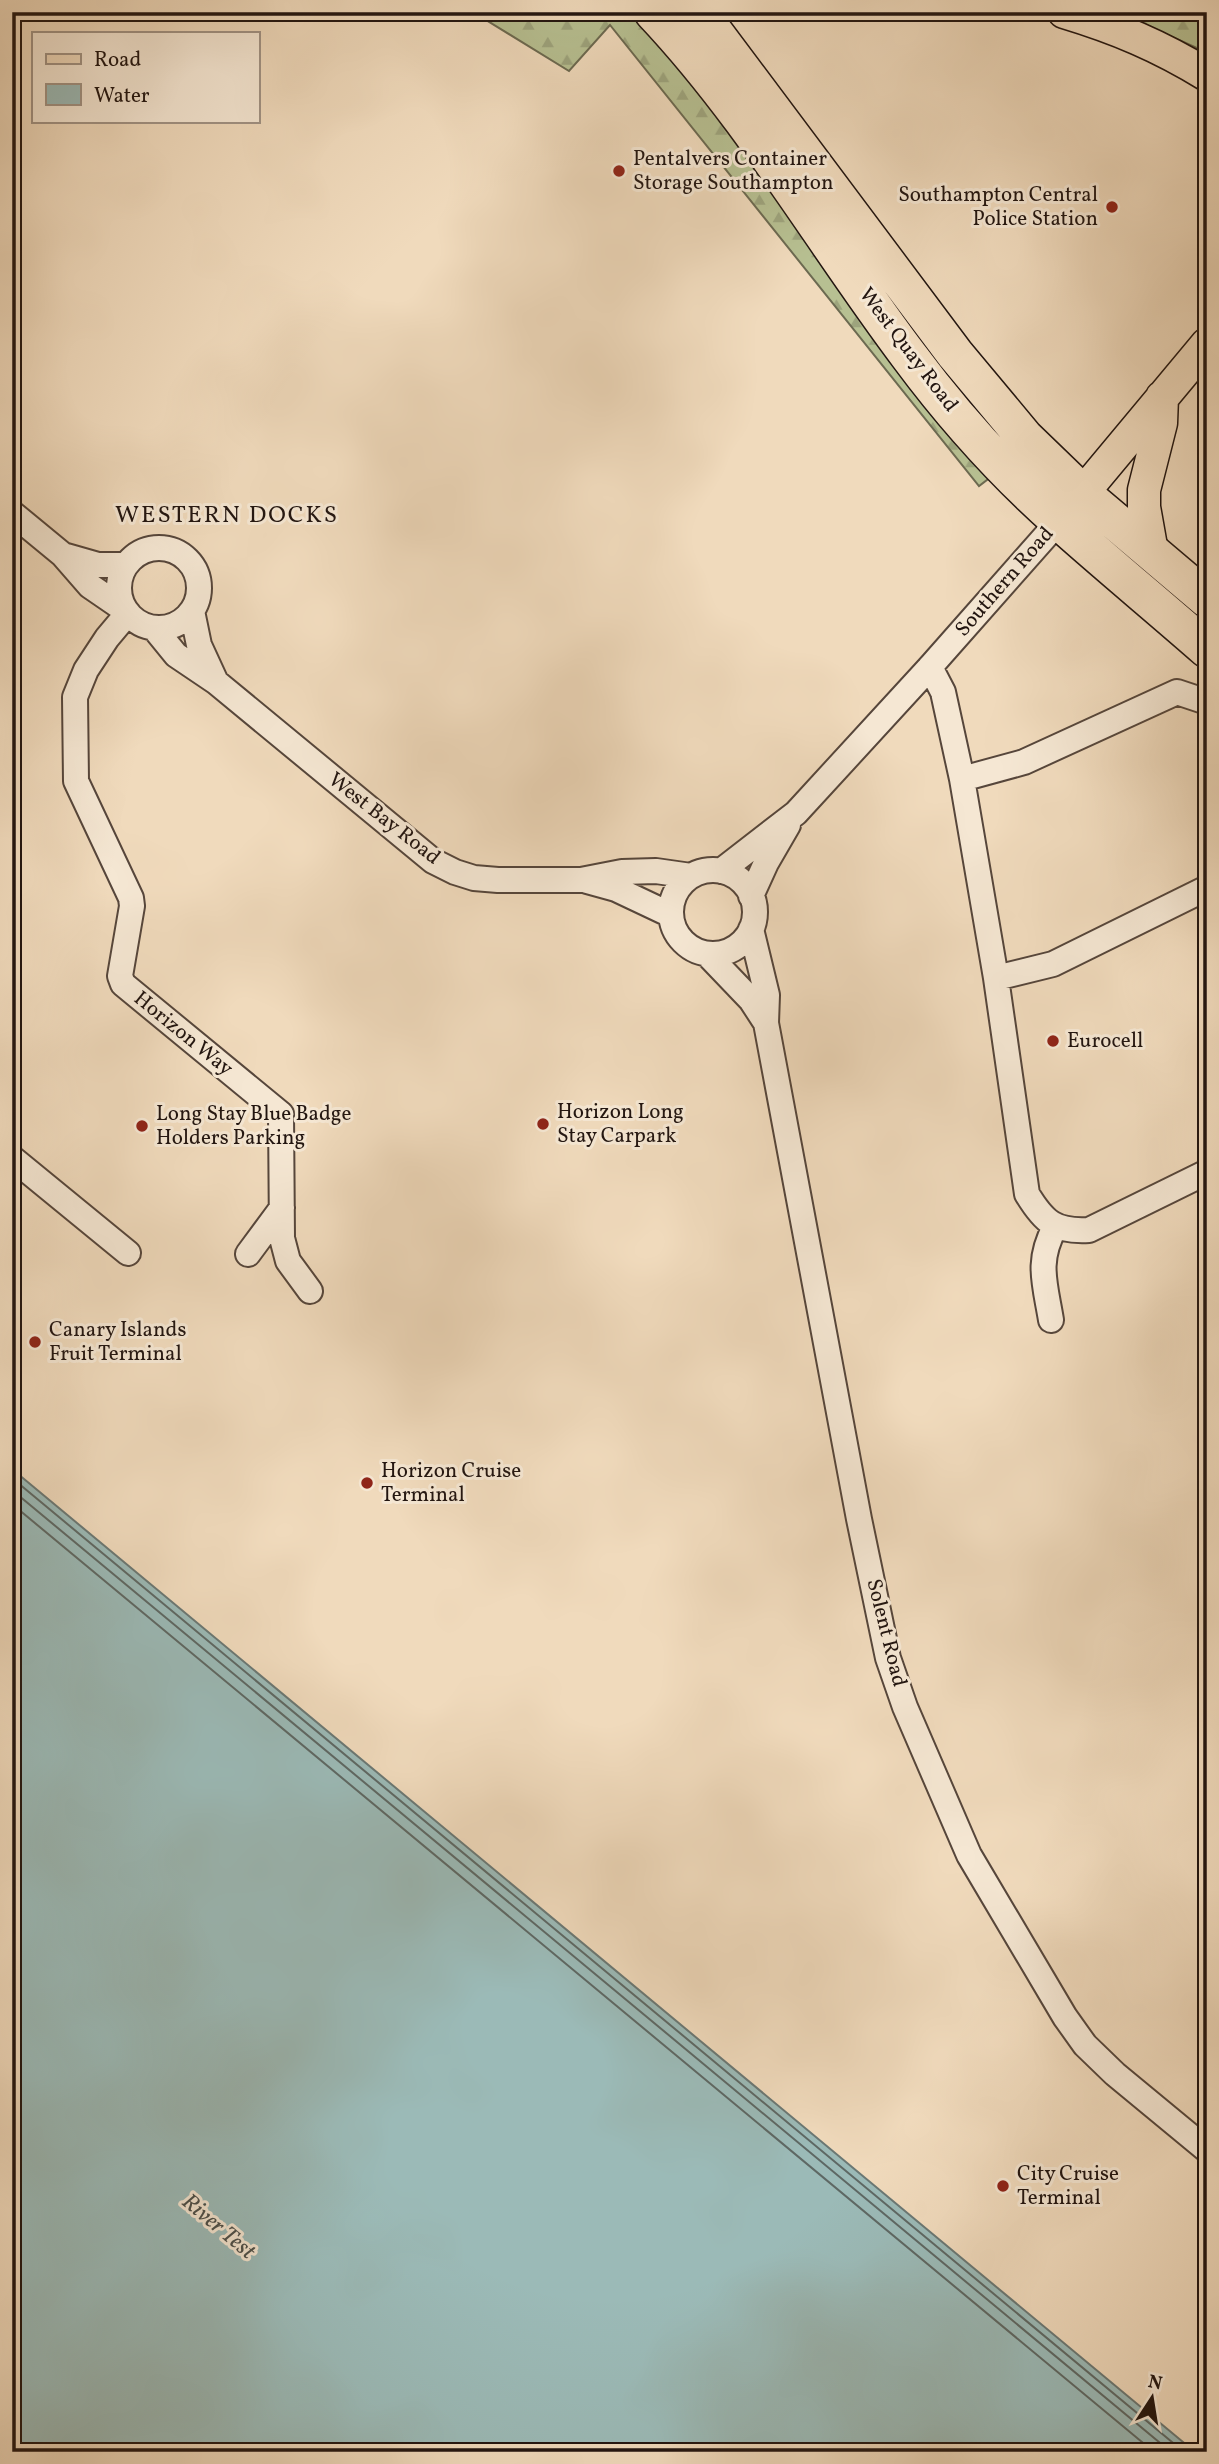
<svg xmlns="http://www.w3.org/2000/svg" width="1219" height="2464" viewBox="0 0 1219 2464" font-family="Vollkorn,serif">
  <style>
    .forest { fill: url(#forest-firs); stroke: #6c6a51; stroke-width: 2 }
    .water { fill: #9bbab7; stroke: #6b7874; stroke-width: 2 }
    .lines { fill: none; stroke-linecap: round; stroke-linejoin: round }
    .shore { stroke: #5e6864; stroke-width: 2 }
    .minor-casing { stroke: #56463b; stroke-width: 28 }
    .major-casing { stroke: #221510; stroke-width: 35 }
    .highway-casing { stroke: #221510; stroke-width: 40 }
    .minor { stroke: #f5e7d3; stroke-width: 24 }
    .major { stroke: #f0dabc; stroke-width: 32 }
    .highway { stroke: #f0dabc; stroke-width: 37 }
    .poi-dot { fill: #8f2418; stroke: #f5e7d3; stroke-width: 2.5 }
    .labels { text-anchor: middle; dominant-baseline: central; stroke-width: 6; stroke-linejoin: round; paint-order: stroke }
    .poi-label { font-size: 21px; fill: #221510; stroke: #f5e7d3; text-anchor: start }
    .street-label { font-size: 21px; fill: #221510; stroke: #f5e7d3 }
    .water-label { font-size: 23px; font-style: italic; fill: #4c4f4a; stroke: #f5e7d3 }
    .quarter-label { font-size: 24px; letter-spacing: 2px; fill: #221510; stroke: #f5e7d3 }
  </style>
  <defs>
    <pattern id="forest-firs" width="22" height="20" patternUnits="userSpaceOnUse" patternTransform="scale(1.75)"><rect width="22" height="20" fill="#b7c092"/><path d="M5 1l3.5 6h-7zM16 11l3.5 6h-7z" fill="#9da47d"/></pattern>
  </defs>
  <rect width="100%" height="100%" fill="#f0dabc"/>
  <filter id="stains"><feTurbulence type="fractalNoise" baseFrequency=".00286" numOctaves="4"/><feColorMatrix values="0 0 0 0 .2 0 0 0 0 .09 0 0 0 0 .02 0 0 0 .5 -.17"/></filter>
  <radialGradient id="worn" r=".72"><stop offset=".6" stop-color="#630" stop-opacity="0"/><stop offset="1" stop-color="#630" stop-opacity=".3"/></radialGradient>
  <path class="forest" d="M473,12H635L996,473L979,486L610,25L569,71Z
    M1117,12H1184L1207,22V56L1195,47Z"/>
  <path class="water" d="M12,1469L1195,2452H12Z"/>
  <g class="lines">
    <path class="shore" d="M12,1478L1184,2452
      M12,1490L1171,2452
      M12,1504L1154,2452"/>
    <g class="minor-casing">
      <path id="minor" d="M12,513L63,555L90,586L125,610
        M119 588a40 40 0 1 1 80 0a40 40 0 1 1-80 0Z
        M63,555L98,565H125
        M192,611L199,645L216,682
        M128,613L107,638L86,670L75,697L76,781L131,898L132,906L120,976L123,984L281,1114L282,1238L288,1261L310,1291
        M154,628L176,655L216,682L433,861L455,872L474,878L498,880H581L622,872L656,871L691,876
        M930,667L943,692L962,779L996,978L1027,1194C1044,1222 1055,1232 1089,1230L1207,1172
        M962,779L1024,762L1177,692L1207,702
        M671 912a42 42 0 1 1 84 0a42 42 0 1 1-84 0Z
        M721,871L796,813L930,667L1059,521
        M587,881L616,889L671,915
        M751,896L766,863L788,825
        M751,929L767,995L766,1023L859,1519L888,1658L905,1707L969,1855L1065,2017L1085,2045L1115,2074L1207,2150
        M707,954L751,1000L766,1023
        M996,978L1053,964L1207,888
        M12,1158L128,1253
        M248,1254L282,1208
        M1051,1320C1045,1283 1036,1262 1055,1227"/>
    </g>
    <g class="major-casing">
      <path id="major" d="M1064,12C1117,28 1160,46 1207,75
        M1067,512L1207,344
        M1152,552L1144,507V490L1161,423L1162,397"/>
    </g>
    <g class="highway-casing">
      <path id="highway" d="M653,12C752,117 823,242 909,356C952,414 1005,473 1059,521C1107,564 1158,606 1207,649
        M699,12L955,354L1025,438L1083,494L1207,599"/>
    </g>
    <use href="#minor" class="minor"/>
    <use href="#major" class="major"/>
    <use href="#highway" class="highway"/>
  </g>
  <g class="poi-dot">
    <circle cx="619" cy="171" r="7"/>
    <circle cx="1112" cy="207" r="7"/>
    <circle cx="1053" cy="1041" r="7"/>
    <circle cx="543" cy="1124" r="7"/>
    <circle cx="142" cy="1126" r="7"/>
    <circle cx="35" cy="1342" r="7"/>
    <circle cx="367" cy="1483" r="7"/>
    <circle cx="1003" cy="2186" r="7"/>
  </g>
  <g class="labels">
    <g class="poi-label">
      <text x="633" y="159">Pentalvers Container<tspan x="633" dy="24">Storage Southampton</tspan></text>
      <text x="1098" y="195" text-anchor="end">Southampton Central<tspan x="1098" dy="24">Police Station</tspan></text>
      <text x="1067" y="1041">Eurocell</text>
      <text x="557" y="1112">Horizon Long<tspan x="557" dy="24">Stay Carpark</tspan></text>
      <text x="156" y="1114">Long Stay Blue Badge<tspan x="156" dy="24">Holders Parking</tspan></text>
      <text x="49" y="1330">Canary Islands<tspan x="49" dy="24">Fruit Terminal</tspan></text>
      <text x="381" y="1471">Horizon Cruise<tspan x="381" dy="24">Terminal</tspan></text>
      <text x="1017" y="2174">City Cruise<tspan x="1017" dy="24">Terminal</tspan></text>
    </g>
    <g class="street-label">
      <text transform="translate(908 350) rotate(53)">West Quay Road</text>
      <text transform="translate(1005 582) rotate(-49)">Southern Road</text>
      <text transform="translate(384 819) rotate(38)">West Bay Road</text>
      <text transform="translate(183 1034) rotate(39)">Horizon Way</text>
      <text transform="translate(886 1633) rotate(76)">Solent Road</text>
    </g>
    <g class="water-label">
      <text transform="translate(218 2227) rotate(40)">River Test</text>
    </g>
    <g class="quarter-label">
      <text x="227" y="516">WESTERN DOCKS</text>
    </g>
  </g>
  <rect width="1219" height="2464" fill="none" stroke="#f0dabc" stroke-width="42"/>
  <rect x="14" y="14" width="1191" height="2436" fill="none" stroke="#221510" stroke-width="3.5"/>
  <rect x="21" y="21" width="1177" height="2422" fill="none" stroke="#221510" stroke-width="2"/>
  <rect x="32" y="32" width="228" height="91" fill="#f5e7d3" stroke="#a19385" stroke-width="2"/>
  <rect x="46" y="54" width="35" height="10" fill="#f0dabc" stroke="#a19385" stroke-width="2"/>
  <text x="94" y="66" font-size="21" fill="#221510">Road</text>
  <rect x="46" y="84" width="35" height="21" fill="#9bbab7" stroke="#a19385" stroke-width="2"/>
  <text x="94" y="102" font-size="21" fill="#221510">Water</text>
  <g transform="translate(1152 2398) rotate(12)" stroke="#f5e7d3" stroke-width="5" paint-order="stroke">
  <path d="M0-5L12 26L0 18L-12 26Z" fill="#221510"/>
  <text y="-10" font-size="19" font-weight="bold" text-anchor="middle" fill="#221510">N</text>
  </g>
  <rect width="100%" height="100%" filter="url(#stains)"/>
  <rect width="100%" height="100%" fill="url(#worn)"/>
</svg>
